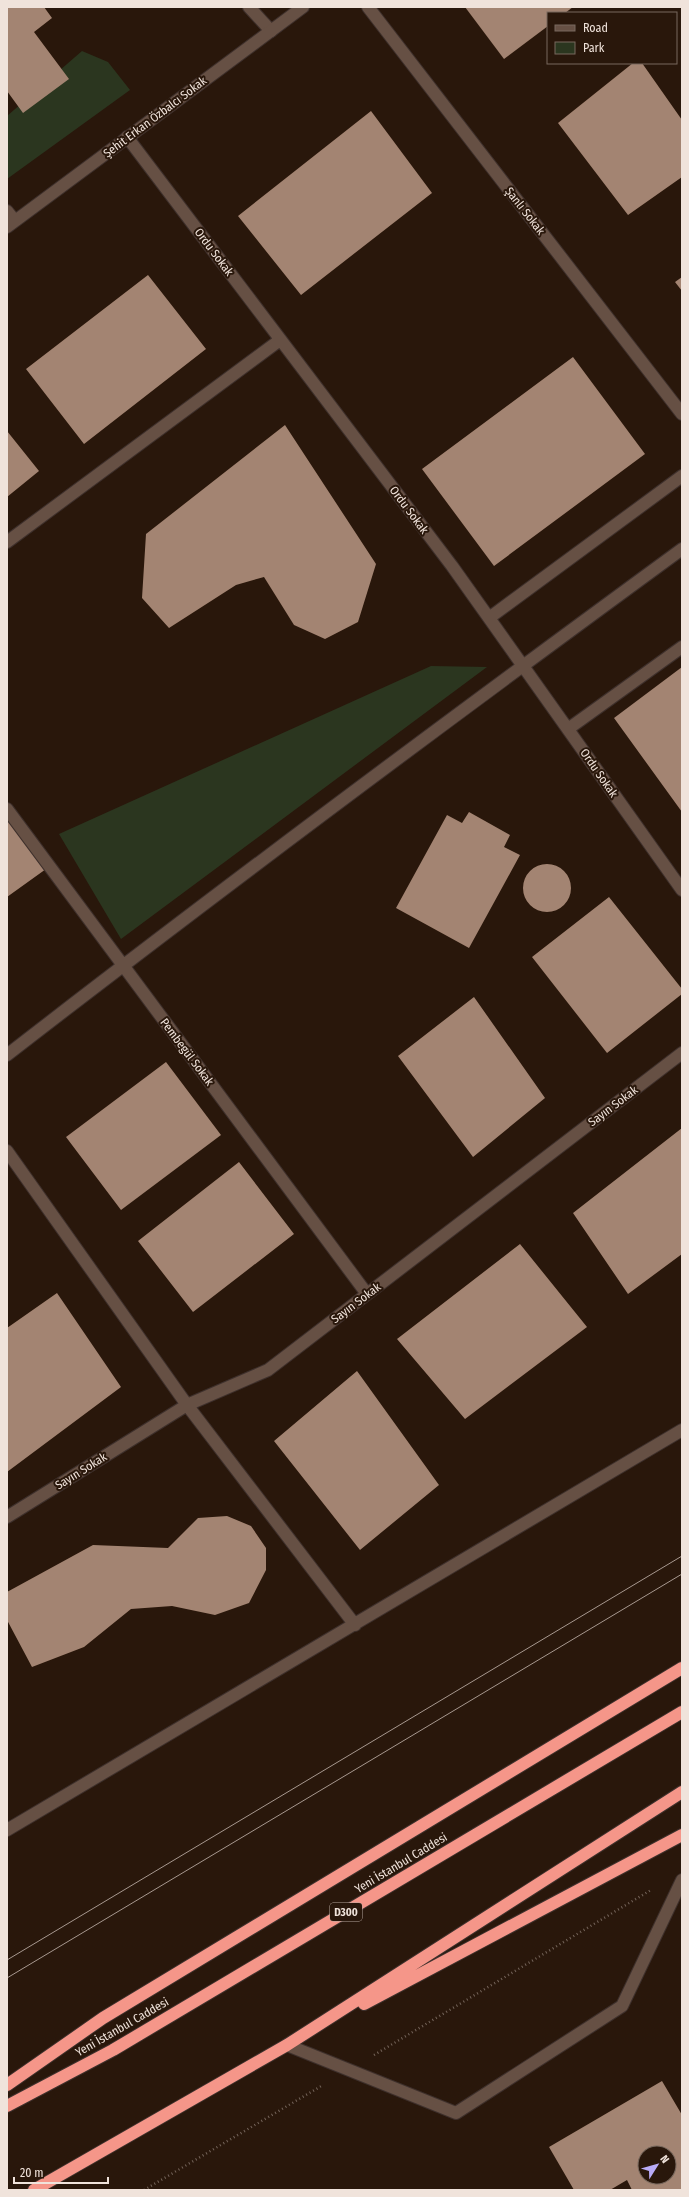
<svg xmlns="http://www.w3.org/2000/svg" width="689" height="2197" viewBox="0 0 689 2197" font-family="'Fira Sans Condensed',sans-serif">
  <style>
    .green { fill: #2b361f }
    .building { fill: #a38472; fill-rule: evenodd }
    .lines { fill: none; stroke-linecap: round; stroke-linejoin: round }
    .lane-casing { stroke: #3e302c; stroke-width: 14 }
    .street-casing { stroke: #3e302c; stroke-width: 14 }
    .highway-casing { stroke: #3e302c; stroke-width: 14 }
    .path { stroke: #74645a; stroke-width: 2.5; stroke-dasharray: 1 3; stroke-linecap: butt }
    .lane { stroke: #665044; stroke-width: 12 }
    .street { stroke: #665044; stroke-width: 12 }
    .highway { stroke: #f59689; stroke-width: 12 }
    .tram { stroke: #a7988f; stroke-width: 1 }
    .labels { text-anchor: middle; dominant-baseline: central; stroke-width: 4; stroke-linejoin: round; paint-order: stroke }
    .shield { fill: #29170b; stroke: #b4a69d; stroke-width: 1 }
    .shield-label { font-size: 11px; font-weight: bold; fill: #f0e3db }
    .street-label { font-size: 12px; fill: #f0e3db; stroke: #29170b }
  </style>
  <rect width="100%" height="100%" fill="#29170b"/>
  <path class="green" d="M82,51L108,62L130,90L7,179V116Z
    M431,666L487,667L121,939L59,834Z"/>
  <path class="building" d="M7,7H44L52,18L34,32L69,79L23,113L7,91Z
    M465,7H573L565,13H548V26L504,59Z
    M633,63H642L682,120V177L628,215L558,123Z
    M371,111L432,193L301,295L238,216Z
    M148,275L206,349L84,444L26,369Z
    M682,277V291L675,282Z
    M573,357L645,454L494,566L422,469Z
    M285,425L376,564L358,622L325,639L294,625L264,577L236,585L169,628L142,598L146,534Z
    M7,431L39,471L7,497Z
    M682,667V812L614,718Z
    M469,812L510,835L504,847L520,855L469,948L396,908L447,815L462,823Z
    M7,816L46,869L7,897Z
    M523 888a24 24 0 1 1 48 0a24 24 0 1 1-48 0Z
    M609,897L682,989V994L607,1053L532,957Z
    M474,997L545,1098L473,1157L398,1056Z
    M166,1062L221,1135L121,1210L66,1137Z
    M682,1128V1254L628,1294L573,1213Z
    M239,1162L294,1234L193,1312L138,1241Z
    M520,1244L587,1327L465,1419L397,1339Z
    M57,1293L121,1387L7,1472V1328Z
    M357,1371L439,1485L360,1550L274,1441Z
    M227,1516L251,1526L266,1548V1570L249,1603L215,1615L172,1606L131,1609L84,1647L32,1667L7,1620V1592L93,1545L168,1548L198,1518Z
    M662,2081L682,2115V2190H632L627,2180L610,2190H574L549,2147ZM645,2153H669V2177H645Z"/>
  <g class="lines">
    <g class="lane-casing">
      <path id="lane" d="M249,7L271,31
        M287,2045L456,2113L622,2006L682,1880"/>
    </g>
    <g class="street-casing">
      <path id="street" d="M368,7L682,414
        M127,137L452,566L682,890
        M7,211L15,221
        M7,227L303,7
        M7,542L280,340
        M489,618L682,476
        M568,729L682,647
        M7,809L367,1294
        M7,1055C229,883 455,715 682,549
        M7,1151L187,1405L355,1625
        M7,1517L187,1405L268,1370L682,1053
        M7,1830L682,1430"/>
    </g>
    <g class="highway-casing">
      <path id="highway" d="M364,2004L682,1835
        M7,2085L103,2018L682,1668
        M7,2106L113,2050L682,1712
        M34,2190L287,2045L682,1792"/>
    </g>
    <path class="path" d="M374,2055L651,1890
      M144,2190L323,2085"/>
    <use href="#lane" class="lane"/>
    <use href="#street" class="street"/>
    <use href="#highway" class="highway"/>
    <path class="tram" d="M7,1960L682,1556
      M7,1978L682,1574"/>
  </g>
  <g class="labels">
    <rect class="shield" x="330" y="1903" width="32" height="18" rx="3"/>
    <g class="shield-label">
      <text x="346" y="1912">D300</text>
    </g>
    <g class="street-label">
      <text transform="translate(155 117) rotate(-37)">Şehit Erkan Özbalcı Sokak</text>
      <text transform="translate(525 211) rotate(52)">Şanlı Sokak</text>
      <text transform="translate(214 252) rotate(53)">Ordu Sokak</text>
      <text transform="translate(409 510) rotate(53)">Ordu Sokak</text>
      <text transform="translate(599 773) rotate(55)">Ordu Sokak</text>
      <text transform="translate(187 1052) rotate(53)">Pembegül Sokak</text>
      <text transform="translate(613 1106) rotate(-37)">Sayın Sokak</text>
      <text transform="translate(356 1303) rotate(-37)">Sayın Sokak</text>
      <text transform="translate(81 1471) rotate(-32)">Sayın Sokak</text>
      <text transform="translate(401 1863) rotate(-31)">Yeni İstanbul Caddesi</text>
      <text transform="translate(122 2027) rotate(-30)">Yeni İstanbul Caddesi</text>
    </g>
  </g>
  <rect width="689" height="2197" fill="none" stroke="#f0e3db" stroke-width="16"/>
  <rect x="547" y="12" width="130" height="52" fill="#29170b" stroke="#79695e"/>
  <rect x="555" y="25" width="20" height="6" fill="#665044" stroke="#79695e"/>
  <text x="583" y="32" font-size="12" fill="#f0e3db">Road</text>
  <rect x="555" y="42" width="20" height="12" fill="#2b361f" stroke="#79695e"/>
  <text x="583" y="52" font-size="12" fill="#f0e3db">Park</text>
  <g transform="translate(657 2165) rotate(53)"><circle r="19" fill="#29170b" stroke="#79695e"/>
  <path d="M0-3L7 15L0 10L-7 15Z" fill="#b9abf7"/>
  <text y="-6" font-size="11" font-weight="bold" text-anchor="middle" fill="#f0e3db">N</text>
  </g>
  <path d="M14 2177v6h94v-6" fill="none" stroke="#f0e3db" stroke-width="2"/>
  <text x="20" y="2177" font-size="12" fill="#f0e3db" stroke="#29170b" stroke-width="3" paint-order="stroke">20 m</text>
</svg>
